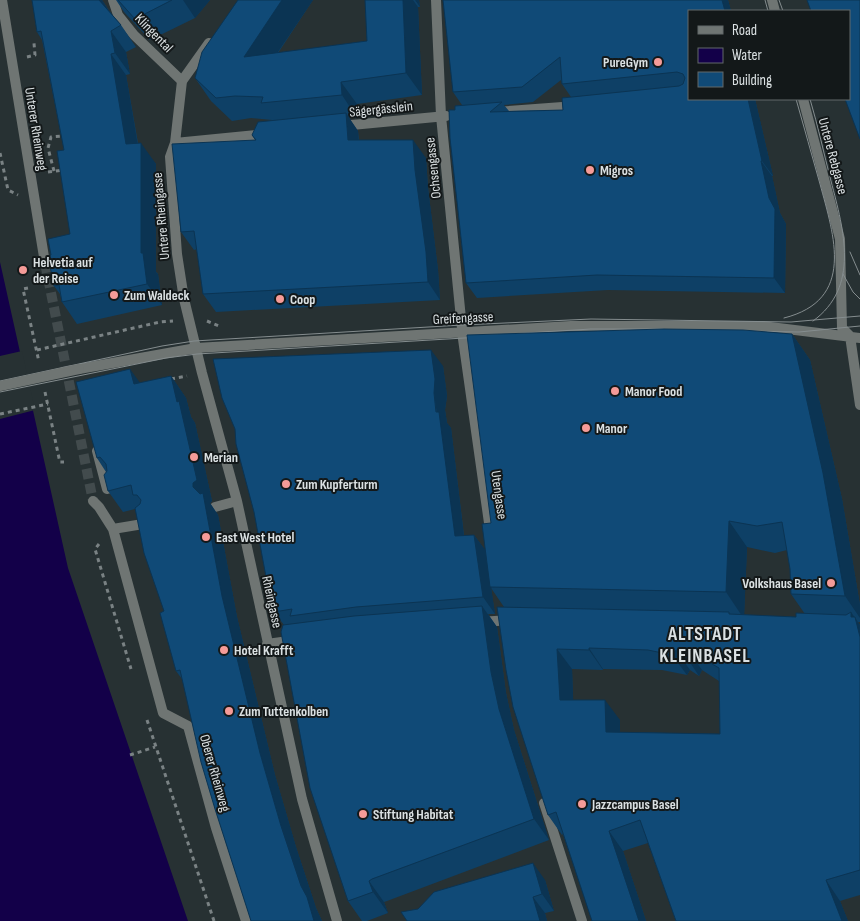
<svg xmlns="http://www.w3.org/2000/svg" width="860" height="921" viewBox="0 0 860 921" font-family="'Sofia Sans Condensed',sans-serif">
  <style>
    .water { fill: #130049 }
    .pier { fill: #273133 }
    .lines { fill: none; stroke-linecap: round; stroke-linejoin: round }
    .minor-tunnel { stroke: #424b4d; stroke-width: 10; stroke-dasharray: 10 5; stroke-linecap: butt }
    .path { stroke: #7a8284; stroke-width: 3; stroke-dasharray: 4 4; stroke-linecap: butt }
    .pedestrian { stroke: #6f7573; stroke-width: 10 }
    .minor { stroke: #6f7573; stroke-width: 10 }
    .tram { stroke: #858d8f; stroke-width: 1 }
    .minor-bridge { stroke: #6f7573; stroke-width: 10 }
    .wall { fill: #0e4066; fill-rule: evenodd }
    .shaded-wall { fill: #0b3453 }
    .building { fill: #104a77; stroke: #0b3453; fill-rule: evenodd }
    .poi-dot { fill: #f59b98; stroke: #131819; stroke-width: 2 }
    .labels { text-anchor: middle; dominant-baseline: central; stroke-width: 4; stroke-linejoin: round; paint-order: stroke }
    .street-label { font-size: 14px; fill: #dbe1e3; stroke: #131819 }
    .poi-label { font-size: 14px; font-weight: bold; fill: #dbe1e3; stroke: #131819; text-anchor: start }
    .district-label { font-size: 19px; font-weight: bold; letter-spacing: 1px; fill: #dbe1e3; stroke: #131819 }
  </style>
  <rect width="100%" height="100%" fill="#273133"/>
  <path class="water" d="M0,262L68,568L188,921H0Z"/>
  <path class="pier" d="M22,351L35,410L0,419V356Z"/>
  <g class="lines">
    <path class="minor-tunnel" d="M45,263L93,501"/>
    <path class="path" d="M27,57L35,55L34,43
      M0,153L8,190L18,195
      M54,171L48,148L51,137L63,136
      M48,172L64,170
      M28,288L23,289L39,362
      M207,321L219,326
      M37,350L160,322L173,321
      M171,379L187,376
      M45,392L59,458L60,462H64
      M0,414L48,404
      M99,544L95,549L131,669
      M147,720L214,921
      M130,755L155,747"/>
    <path class="pedestrian" d="M113,0L118,15L134,35L182,81
      M97,451L107,489L114,487L115,491"/>
    <path class="minor" d="M2,0L45,263
      M436,0L441,116L463,339L491,537
      M772,0L775,11
      M209,43L182,81L175,143L170,157L177,254L184,299L202,373L237,501L302,799L337,921
      M803,99L840,239L842,328L850,336
      M496,112L576,106
      M341,126L446,116
      M175,143L265,134
      M850,336L860,405
      M79,369L196,348L571,326H762L860,338
      M93,501L99,507L113,529L163,713L188,726L216,828L246,921
      M215,507L237,501
      M113,529L149,523
      M479,622L512,620
      M267,644L296,640
      M544,803L582,921"/>
    <path class="tram" d="M765,0L768,11
      M779,0L783,11
      M810,99C818,126 824,154 831,181C844,231 860,287 813,321
      M850,252L860,275
      M843,274L853,292L860,299
      M784,318C856,300 834,236 820,184C812,156 804,127 796,99
      M738,331L799,332L860,326
      M510,334L591,329H663
      M0,381L162,346L194,341L462,325L591,319L791,322L860,316
      M0,392L166,358L197,354L481,337"/>
    <path class="minor-bridge" d="M0,386L79,369"/>
  </g>
  <path class="wall" d="M32,0H102L110,12L121,25L136,47L126,52L130,74L126,75L138,143L156,164V272L158,274L162,305L77,324L62,302L60,294L54,286L51,255L70,234L64,150L42,40L37,32Z
    M116,0H210L195,18L150,40L124,12Z
    M238,0H313L278,53L367,41L365,0H419L420,7H418L422,95L357,104V118H349L358,131L359,140L426,158L428,188L438,270L440,300L216,312L203,294L197,249L194,250L181,232L255,140L252,135L273,121L272,120L251,118L232,121L211,101L195,78Z
    M443,0H728L731,11H689V99H755L773,176H772L780,213L786,224L785,293L608,290L477,298L466,283L450,138L449,110H455V106L462,105L453,92ZM561,80L562,84L571,97L562,98L563,110L509,111L504,105L533,102Z
    M792,334L810,360L842,499L860,605V622H858L860,625V895L840,901L848,921H676L648,843L623,851L646,921H592L563,834L562,835L548,815L504,607L491,588L495,614H488L497,627L506,693L514,730L549,840L387,901L384,902L388,913L367,921H362L348,901L284,625L274,612L443,366L447,396L445,410L447,423L451,428L464,535H474L485,550L491,523ZM747,547L775,553L787,550L790,569L791,594L805,614L796,617L744,615ZM572,669L603,670V669L662,670L687,675L690,670L699,676L702,670L719,681L720,734L620,732V720L573,700Z
    M171,376L186,398L191,417L195,423L212,501L210,503L218,515L237,617L275,775L296,847L316,908L322,921H251L182,679L176,671L164,611L135,509L123,512L108,491L106,472L97,458L140,383Z
    M545,880L554,911L545,913L547,921H407Z"/>
  <path class="shaded-wall" d="M99,0H102L109,11L113,19Z
    M183,0H210L195,18Z
    M282,0H313L259,80L244,57Z
    M403,0H413L418,7L422,95L406,73Z
    M415,0H419L420,7Z
    M722,0H728L731,11H725Z
    M111,31L126,52L130,74L115,53Z
    M111,54L126,75L141,164V143L156,164V272L158,274L162,305L147,284L141,253L126,144Z
    M341,82L357,104V118L342,95Z
    M748,99H755L773,176L762,161Z
    M346,113L358,131L360,158L348,140Z
    M413,140L426,158L428,188L438,270L440,300L428,282L415,170Z
    M761,161L772,176L780,213L786,224L785,293L774,278L769,198Z
    M792,334L810,360L842,499L860,605V618L845,596Z
    M431,350L443,366L447,396L445,410L447,423L451,428L466,553L455,536L434,393Z
    M130,369L146,391L134,384Z
    M171,376L186,398L191,417L195,423L212,501L210,503L218,515L237,617L275,775L296,847L316,908L322,921H314L301,886L281,826L260,753L193,487V483Z
    M729,521L747,547L744,619L726,592Z
    M474,535L486,551L495,614L483,597Z
    M482,606L497,627L506,693L514,730L549,840L534,819L499,709L491,672Z
    M851,612L860,625V637L851,617Z
    M589,648L603,669V670L589,650Z
    M557,649L572,669L574,720L560,700Z
    M676,650L690,670L687,675L672,655Z
    M688,650L702,670L699,676L685,655Z
    M605,700L620,720V752L606,732Z
    M609,831L623,851L646,921H639Z
    M533,863L545,880L554,911L542,894Z
    M826,880L840,901L848,921H842Z
    M369,881L384,902L388,913L373,892Z
    M533,897L545,913L547,921H540Z"/>
  <path class="building" d="M32,0H99L121,25L111,31L115,53L111,54L126,144L141,143V253H143L147,284L62,302L59,285L54,286L48,256L51,255L48,239L70,234L57,151L64,150L41,31L37,32Z
    M118,0H172L135,19Z
    M238,0H282L244,57L367,41L365,0H403L406,73L341,82L342,95L261,103L263,97L235,96L216,98L195,78L202,52Z
    M443,0H722L725,11H689V99H748L762,161H761L769,198L775,209L774,278L597,275L466,283L450,138L449,110H455V106L502,102L490,112L563,110L562,98L679,86L683,84L685,78L683,74L677,72L562,84L560,57L522,87L453,92Z
    M807,0H860V139L845,99H849V11H811Z
    M346,113L348,140H413L415,170L426,252L428,282L203,294L194,231L181,232L172,144L256,140L252,135L258,122Z
    M663,329L743,330L792,334L823,473L845,596L791,594L790,569L782,522L757,526L729,521L726,592L490,587L482,524L491,523L467,335Z
    M431,350L435,379L434,393L436,412H439L455,536L474,535L483,597L356,607L290,616L292,609L274,612L269,593L254,512L236,444L235,429L222,398L213,359Z
    M130,369L134,384L171,376L177,402L179,401L197,480L193,483V487L200,494L203,493L222,596L260,753L281,826L301,886L307,897L314,921H251L215,809L201,762L180,670L176,671L160,613L164,611L144,553L135,508L140,504L141,500L137,495H133L131,485L108,491L104,475L107,471L106,464L100,457L97,458L76,382Z
    M482,606L491,672L499,709L534,819L372,879L369,881L373,892L348,901L310,788L281,632L283,625L354,616Z
    M497,607L729,612V614L796,617V613L846,615L851,612V617H855L860,637V870L826,880L842,921H676L640,820L609,831L639,921H592L556,812L548,815L513,707L506,670ZM589,648L648,650L672,655L676,650L685,655L688,650L719,668L720,734L606,732L605,700H560L557,649L589,650Z
    M533,863L542,894L533,897L540,921H407L401,912L418,909L434,892Z"/>
  <g class="poi-dot">
    <circle cx="658" cy="62" r="5"/>
    <circle cx="590" cy="170" r="5"/>
    <circle cx="23" cy="270" r="5"/>
    <circle cx="114" cy="295" r="5"/>
    <circle cx="280" cy="299" r="5"/>
    <circle cx="615" cy="391" r="5"/>
    <circle cx="586" cy="428" r="5"/>
    <circle cx="194" cy="457" r="5"/>
    <circle cx="286" cy="484" r="5"/>
    <circle cx="206" cy="537" r="5"/>
    <circle cx="831" cy="583" r="5"/>
    <circle cx="224" cy="650" r="5"/>
    <circle cx="229" cy="711" r="5"/>
    <circle cx="582" cy="804" r="5"/>
    <circle cx="363" cy="814" r="5"/>
  </g>
  <g class="labels">
    <g class="street-label">
      <text transform="translate(154 33) rotate(46)">Klingental</text>
      <text transform="translate(381 109) rotate(-6)">Sägergässlein</text>
      <text transform="translate(36 129) rotate(81)">Unterer Rheinweg</text>
      <text transform="translate(833 156) rotate(75)">Untere Rebgasse</text>
      <text transform="translate(433 168) rotate(-96)">Ochsengasse</text>
      <text transform="translate(161 216) rotate(-95)">Untere Rheingasse</text>
      <text transform="translate(463 318) rotate(-3)">Greifengasse</text>
      <text transform="translate(499 495) rotate(82)">Utengasse</text>
      <text transform="translate(272 602) rotate(78)">Rheingasse</text>
      <text transform="translate(215 773) rotate(74)">Oberer Rheinweg</text>
    </g>
    <g class="poi-label">
      <text x="648" y="62" text-anchor="end">PureGym</text>
      <text x="600" y="170">Migros</text>
      <text x="33" y="262">Helvetia auf<tspan x="33" dy="16">der Reise</tspan></text>
      <text x="124" y="295">Zum Waldeck</text>
      <text x="290" y="299">Coop</text>
      <text x="625" y="391">Manor Food</text>
      <text x="596" y="428">Manor</text>
      <text x="204" y="457">Merian</text>
      <text x="296" y="484">Zum Kupferturm</text>
      <text x="216" y="537">East West Hotel</text>
      <text x="821" y="583" text-anchor="end">Volkshaus Basel</text>
      <text x="234" y="650">Hotel Krafft</text>
      <text x="239" y="711">Zum Tuttenkolben</text>
      <text x="592" y="804">Jazzcampus Basel</text>
      <text x="373" y="814">Stiftung Habitat</text>
    </g>
    <g class="district-label">
      <text x="705" y="634">ALTSTADT<tspan x="705" dy="22">KLEINBASEL</tspan></text>
    </g>
  </g>
  <rect x="688" y="10" width="162" height="90" fill="#131819" stroke="#63686a"/>
  <rect x="698" y="26" width="25" height="8" fill="#6f7573" stroke="#63686a"/>
  <text x="732" y="35" font-size="15" fill="#dbe1e3">Road</text>
  <rect x="698" y="48" width="25" height="15" fill="#130049" stroke="#63686a"/>
  <text x="732" y="60" font-size="15" fill="#dbe1e3">Water</text>
  <rect x="698" y="72" width="25" height="15" fill="#104a77" stroke="#63686a"/>
  <text x="732" y="85" font-size="15" fill="#dbe1e3">Building</text>
</svg>
